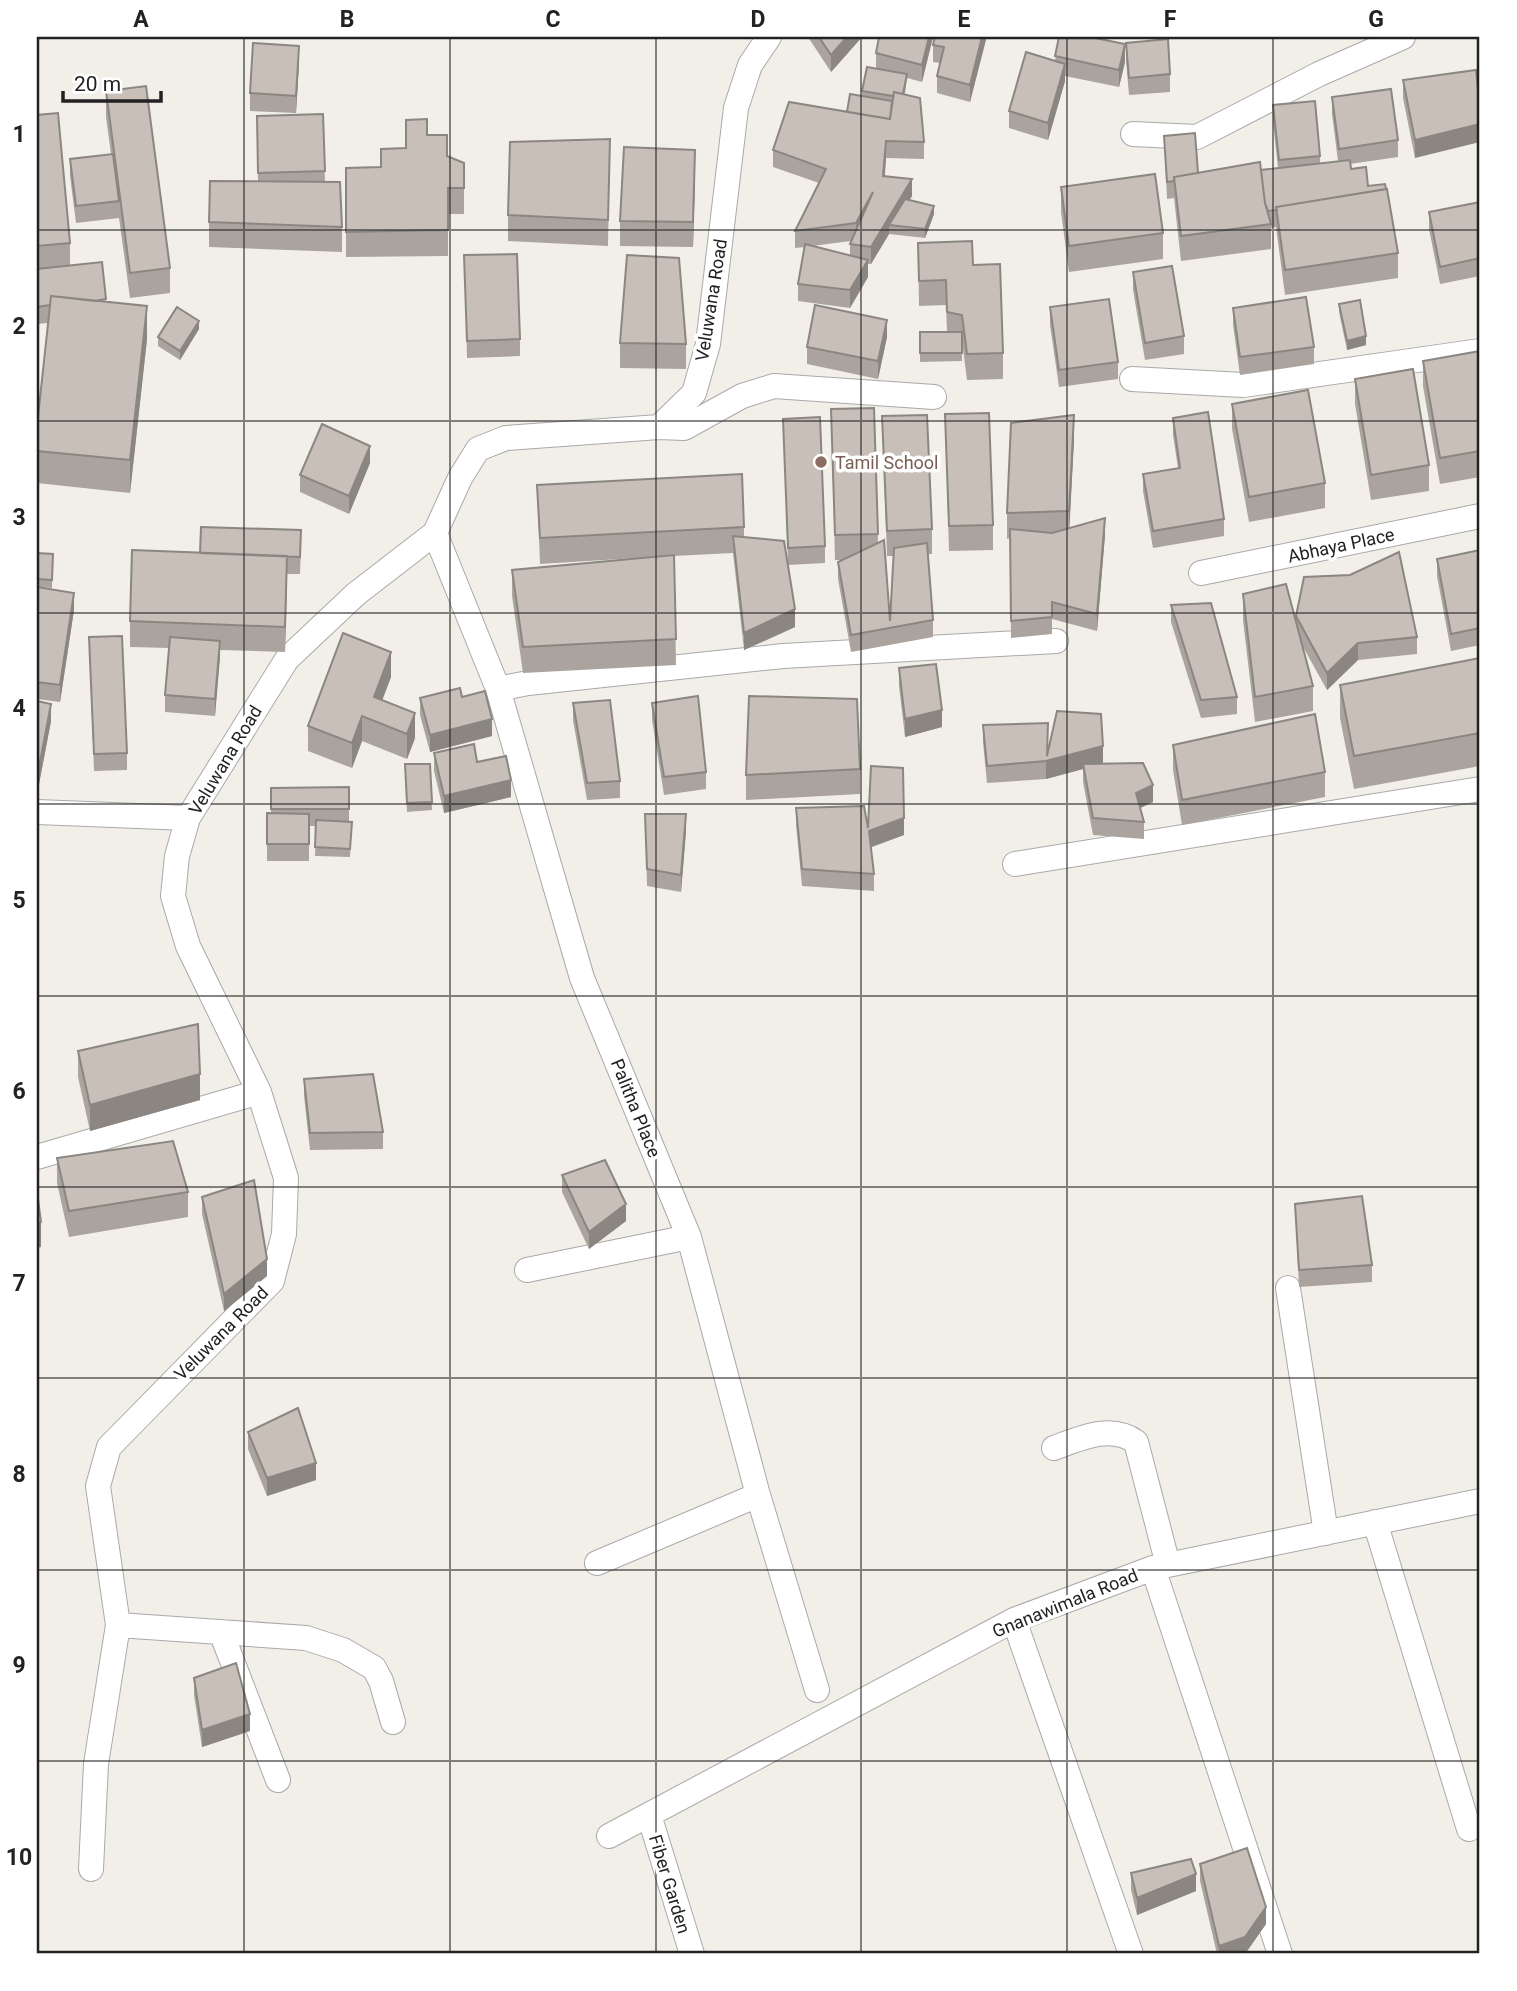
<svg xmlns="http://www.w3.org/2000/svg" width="1517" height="1991" viewBox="0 0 1517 1991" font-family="Roboto,sans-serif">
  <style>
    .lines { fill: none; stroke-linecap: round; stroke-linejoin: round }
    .minor-casing { stroke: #a9a9a9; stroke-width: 26 }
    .minor { stroke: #fff; stroke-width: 24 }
    .wall { fill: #aba49e; fill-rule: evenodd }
    .shaded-wall { fill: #8b8681 }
    .building { fill: #c7bfb8; stroke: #8b8681; stroke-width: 2 }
    .grid { fill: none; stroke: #222; stroke-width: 2; stroke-opacity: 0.55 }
    .education-dot { fill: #8d6e63; stroke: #fff; stroke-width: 2.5 }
    .labels { text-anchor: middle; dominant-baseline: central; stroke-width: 7; stroke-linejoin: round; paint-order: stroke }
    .street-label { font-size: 18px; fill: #222; stroke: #fff }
    .education-label { font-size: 18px; fill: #785e54; stroke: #fff; text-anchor: start }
    .neatline { fill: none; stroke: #222; stroke-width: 2.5 }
    .grid-label { font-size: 23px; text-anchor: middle; font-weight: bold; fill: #222 }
  </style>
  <rect width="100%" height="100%" fill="#f2efe9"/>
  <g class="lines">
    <g class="minor-casing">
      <path id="minor" d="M1133,134L1197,137L1319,74L1403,37
        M1132,379L1243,385L1480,351
        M659,427L684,428L742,396L774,386L934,397
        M435,533L498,689L582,978L689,1237L758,1495L817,1690
        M1201,573L1480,516
        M498,689L528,683L783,656L1056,641
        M37,812L188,818
        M1015,864L1480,789
        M37,1157L259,1092
        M527,1270L689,1237
        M1288,1288L1326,1533
        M1054,1448C1081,1438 1111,1424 1136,1442L1168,1565
        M1375,1522L1469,1829
        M597,1563L758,1495
        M1153,1568L1280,1954
        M1014,1620L1131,1954
        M118,1625L306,1638L343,1650L374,1668L381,1681L393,1722
        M221,1632L278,1780
        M649,1815L692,1954
        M609,1836L1014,1620L1153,1568L1480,1501
        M91,1869L96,1764L118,1625L98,1486L109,1447L272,1281L284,1234L286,1178L259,1092L188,946L173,896L177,856L188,818L287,659L356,594L435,533L460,478L478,449L506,438L659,427L694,393L708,344L736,108L750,65L769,37"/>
    </g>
    <use href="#minor" class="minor"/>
  </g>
  <path class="wall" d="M808,37H862L831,72Z
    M879,37H933L922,82L907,78L905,95L924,142V159L886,158L885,176L912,196L909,200L934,214L925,238L889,234L871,264H868V277L850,308L798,301V284L805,247L795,248V231L819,183L773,167V150L847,112L862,96V91L876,68V53ZM851,241L850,244V256L812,246Z
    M986,37L970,102L937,93V76L940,63L933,62V45Z
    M1059,37H1094L1125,62L1119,87L1065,76V81L1048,140L1009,128V111L1055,61Z
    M1126,43L1170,74V92L1129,95L1126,60Z
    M299,63L296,113L250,111V93Z
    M1403,80L1480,110L1415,158L1403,98Z
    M106,91L170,268V293L130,298L119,218L76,223L70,176V159L111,154L106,117Z
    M1332,97L1398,140V157L1350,164L1351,169L1368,186L1398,253V278L1285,295L1276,227L1271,228V249L1181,261L1174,198L1167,199L1164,136L1198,173L1261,170L1278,168L1273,122V105L1320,156V163L1338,161L1332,114Z
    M323,114L325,182L342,227V252L209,247V222L258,181L257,116Z
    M37,115L70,243V266L102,262L106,302L147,339L130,493L37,483V426L48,323L37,324Z
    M427,135L447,156L464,163V214H448V256L346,257V168L381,167L406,148Z
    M610,139L608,246L508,241V215Z
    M695,176L693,247L620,246V221Z
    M1061,187L1163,233V259L1069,272L1061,212Z
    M1480,202V276L1440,284L1429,229V212Z
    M918,243L973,265L1003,353V379L967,380L962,341V361L920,362V332H947L946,305L919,306Z
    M464,255L520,339V356L467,358Z
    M1133,272L1184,336V354L1145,360L1133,290Z
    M1339,304L1366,345L1347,350L1339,312Z
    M1050,307L1118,362V379L1059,387L1050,325Z
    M1233,308L1314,347V364L1240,375L1233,325Z
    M199,329L180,360L158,346V337Z
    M887,337L878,379L807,364V347Z
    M620,343L686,344V369L620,368Z
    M1480,351V477L1440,484L1423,386V361Z
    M1355,379L1429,465V491L1371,500L1355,404Z
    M1232,404L1325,483V508L1249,522L1232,429Z
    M874,408L878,543L890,621L894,556H887L882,416L932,529V554H928L933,620V637L851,652L838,579V562L842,560H835L831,409Z
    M945,414L993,525V550L949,551Z
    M1173,418L1224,519V536L1153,548L1143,491V474L1178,468L1173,435Z
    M783,419L825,546V563L788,565Z
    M1074,440L1069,528L1105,535L1097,631L1052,619V634L1011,638L1010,538L1007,539V513Z
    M370,463L349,514L300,492V475Z
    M537,485L744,527V537L795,627L744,650L733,553L674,556L676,665L523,673L512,596V570L637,558L540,564Z
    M301,547L300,574H287L285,652L220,650L215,716L165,712V695L169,648L130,647V621L200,553Z
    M1480,550V645L1451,651L1437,576V559Z
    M37,553L53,554L52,588L37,587L74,610L60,702L37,699Z
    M1243,594L1296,621V616L1417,637V654L1358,660L1327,690L1302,645L1313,686V711L1255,722L1243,620Z
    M1171,605L1237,697V714L1201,718L1171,622Z
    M89,637L127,753V770L94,771Z
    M1480,658V766L1354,789L1340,718V685Z
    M899,668L942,727L905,737L899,686Z
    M391,677L382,700L415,738L407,759L362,741L352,768L308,751V726Z
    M462,697L492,736L430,752L420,715V698Z
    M37,701L51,721L39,784H37Z
    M573,703L620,781V798L587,800L573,720Z
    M652,703L706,772V789L664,795L652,720Z
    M983,725L1048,754L1103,764H1100L1153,802L1140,808L1144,822V839L1093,835L1083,782V769L1046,779L987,783L983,742Z
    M1173,745L1325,772V797L1182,825L1173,770Z
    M434,753L477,762L511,797L444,813L434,771Z
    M405,764H430L432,810L407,812Z
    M860,769V794L746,800V775Z
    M349,787V822H352L350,857L315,856L316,826H309V861H267V813H271V788Z
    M796,808L868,828L904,835L871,847L874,874V891L802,886L796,825Z
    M645,814L686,831L681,892L647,886Z
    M78,1051L200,1100L90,1131L78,1077Z
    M304,1079L383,1132V1149L310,1150L304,1096Z
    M57,1158L188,1192V1217L69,1237L57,1183Z
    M562,1175L626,1221L589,1249L562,1192Z
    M202,1197L267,1276L224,1311L202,1214Z
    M1295,1204L1372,1265V1282L1299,1287Z
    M248,1432L316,1480L267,1496L248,1449Z
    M194,1678L250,1731L202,1747L194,1695Z
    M1200,1864L1266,1924L1245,1954H1217L1200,1881Z
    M1131,1873L1196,1891L1137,1915L1131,1890Z"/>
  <path class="shaded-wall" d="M847,37H862L831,72V55Z
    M929,37H933L922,82V65Z
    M982,37H986V40L970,102V85Z
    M1125,44V62L1119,87V70Z
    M299,46V63L296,113V96Z
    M1065,64V81L1048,140V123Z
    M1480,124V142L1415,158V140Z
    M886,141V158L883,193V176Z
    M695,150V176L693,247V222Z
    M912,179V196L894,226L889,225V234L871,264V247Z
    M873,192L856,240V223Z
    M934,206V214L925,238V229Z
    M868,260V277L850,308V290Z
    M147,306V339L130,493V460Z
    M887,320V337L878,379V361Z
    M199,321V329L180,360V351Z
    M1366,336V345L1347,350V341Z
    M1074,415V440L1069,536V511Z
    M370,446V463L349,514V496Z
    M1105,518V535L1097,631V614Z
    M287,556V581L285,652V627Z
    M74,593V610L60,702V685Z
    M795,609V627L744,650V633Z
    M220,641V658L215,716V699Z
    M1358,643V660L1327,690V673Z
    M391,652V677L374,722V697Z
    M51,704V721L39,784V767Z
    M942,710V727L905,737V719Z
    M415,713V738L407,759V734Z
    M362,716V741L352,768V743Z
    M492,719V736L430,752V735Z
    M1103,746V764L1084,769L1083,764V769L1046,779V761Z
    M511,780V797L444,813V796Z
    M1153,785V802L1136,810V793Z
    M686,814V831L681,892V875Z
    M904,818V835L869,848V831Z
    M200,1074V1100L90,1131V1105Z
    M626,1204V1221L589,1249V1232Z
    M41,1222V1247L37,1248V1223Z
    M267,1259V1276L224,1311V1294Z
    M316,1463V1480L267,1496V1478Z
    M250,1714V1731L202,1747V1730Z
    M1196,1874V1891L1137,1915V1898Z
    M1266,1907V1924L1245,1954H1219V1946Z"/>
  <path class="building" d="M819,37H847L831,55Z
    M879,37H929L922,65L876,53Z
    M935,37H982L970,85L937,76L944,47L933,45Z
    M1059,37H1090L1125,44L1119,70L1055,56Z
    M1168,39L1170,74L1129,78L1126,43Z
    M253,43L299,46L296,96L250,93Z
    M1026,52L1065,64L1048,123L1009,111Z
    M867,67L907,74L903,94L894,92L893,96L862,91Z
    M1476,70L1480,110V124L1415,140L1403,80Z
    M146,86L170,268L130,273L106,91Z
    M1391,89L1398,140L1339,149L1332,97Z
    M894,92L920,98L924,142L886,141L883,176L912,179L871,247L850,244L873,192L856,223L795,231L826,169L773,150L789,102L890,119Z
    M850,94L892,101L890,119L847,112Z
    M1315,101L1320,156L1279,160L1273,105Z
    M58,113L70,243L37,246V115Z
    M323,114L325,171L258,173L257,116Z
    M427,119V135H447V156L464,163V188H448V230L346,232V168L381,167V149L406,148V120Z
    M1195,133L1198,173L1174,177V181L1167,182L1164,136Z
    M610,139L608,220L508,215L510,142Z
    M624,147L695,150L693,222L620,221Z
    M113,154L119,201L76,206L70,159Z
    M1350,160L1351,169L1366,167L1368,186L1385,184L1386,189L1276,207L1277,210L1268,211L1265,203L1261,170Z
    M1260,162L1265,203L1271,224L1181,236L1174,177Z
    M1155,174L1163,233L1069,246L1061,187Z
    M210,181L340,182L342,227L209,222Z
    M1387,189L1398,253L1285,270L1276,207Z
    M905,199L934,206L925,229L889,225Z
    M1480,202V258L1440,267L1429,212Z
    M972,241L973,265L1000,264L1003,353L967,354L962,315L947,312L946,280L919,281L918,243Z
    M805,244L868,260L850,290L798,284Z
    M517,254L520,339L467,341L464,255Z
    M627,255L679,258L686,344L620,343Z
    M102,262L106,299L95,301L51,296L50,305L37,307V269Z
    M1172,266L1184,336L1145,343L1133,272Z
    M51,296L147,306L130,460L37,451V426Z
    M1306,297L1314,347L1240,357L1233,308Z
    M1109,299L1118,362L1059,370L1050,307Z
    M1360,300L1366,336L1347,341L1339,304Z
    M815,305L887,320L878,361L807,347Z
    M177,307L199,321L180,351L158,337Z
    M920,332H962V353H920Z
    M1480,351V451L1440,458L1423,361Z
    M1413,369L1429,465L1371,475L1355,379Z
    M1308,390L1325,483L1249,497L1232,404Z
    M874,408L878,534L835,535L831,409Z
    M1208,412L1224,519L1153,531L1143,474L1180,468L1173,418Z
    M989,413L993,525L949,526L945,414Z
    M927,415L932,529L887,531L882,416Z
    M1074,415L1069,511L1007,513L1011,423Z
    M820,417L825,546L788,548L783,419Z
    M322,424L370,446L349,496L300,475Z
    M742,474L744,527L540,538L537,485Z
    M1105,518L1097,614L1052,602V617L1011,621L1010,529L1052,533Z
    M201,527L301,530L300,557L200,553Z
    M733,536L784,541L795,609L744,633Z
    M884,540L890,621L894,548L927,543L933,620L851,635L838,562Z
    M132,550L287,556L285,627L130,621Z
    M1480,550V628L1451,634L1437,559Z
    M1399,552L1417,637L1358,643L1327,673L1296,616L1304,577L1350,575Z
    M37,553L53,554L52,580L37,579Z
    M674,555L676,639L523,647L512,570Z
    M1286,584L1313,686L1255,697L1243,594Z
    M37,587L74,593L60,685L37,682Z
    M1211,603L1237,697L1201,700L1171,605Z
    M343,633L391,652L374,697L415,713L407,734L362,716L352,743L308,726Z
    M122,636L127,753L94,754L89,637Z
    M170,637L220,641L215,699L165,695Z
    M1480,658V733L1354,756L1340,685Z
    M936,664L942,710L905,719L899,668Z
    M460,688L462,697L485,691L492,719L430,735L420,698Z
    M698,696L706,772L664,777L652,703Z
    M749,696L857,699L860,769L746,775Z
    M610,700L620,781L587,783L573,703Z
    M37,701L51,704L39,767H37Z
    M1057,711L1101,714L1103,746L1046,761L987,766L983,725L1048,723L1047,756Z
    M1315,714L1325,772L1182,800L1173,745Z
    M474,744L477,762L506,756L511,780L444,796L434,753Z
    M1143,763L1153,785L1136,793L1144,822L1093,818L1083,764Z
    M405,764H430L432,802L407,803Z
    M871,766L903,768L904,818L869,831L874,874L802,869L796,808L864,806L868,828Z
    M349,787V809H271V788Z
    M267,813L309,814V844H267Z
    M645,814H686L681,875L647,869Z
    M316,820L352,822L350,849L315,847Z
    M198,1024L200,1074L90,1105L78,1051Z
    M373,1074L383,1132L310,1133L304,1079Z
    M173,1141L188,1192L69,1211L57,1158Z
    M605,1160L626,1204L589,1232L562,1175Z
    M254,1180L267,1259L224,1294L202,1197Z
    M37,1192L41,1222L37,1223Z
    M1362,1196L1372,1265L1299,1270L1295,1204Z
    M298,1408L316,1463L267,1478L248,1432Z
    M236,1663L250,1714L202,1730L194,1678Z
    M1247,1848L1266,1907L1245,1937L1219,1946L1200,1864Z
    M1191,1859L1196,1874L1137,1898L1131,1873Z"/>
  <path class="grid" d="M244,37V1954M450,37V1954M656,37V1954M861,37V1954M1067,37V1954M1273,37V1954M37,230H1480M37,421H1480M37,613H1480M37,804H1480M37,996H1480M37,1187H1480M37,1378H1480M37,1570H1480M37,1761H1480"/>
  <circle class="education-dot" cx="821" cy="462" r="7"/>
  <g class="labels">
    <g class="street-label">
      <text transform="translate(711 300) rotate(-81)">Veluwana Road</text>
      <text transform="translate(1341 545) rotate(-12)">Abhaya Place</text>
      <text transform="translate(225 760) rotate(-59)">Veluwana Road</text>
      <text transform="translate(636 1108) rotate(68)">Palitha Place</text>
      <text transform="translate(221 1333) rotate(-45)">Veluwana Road</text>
      <text transform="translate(1065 1603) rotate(-22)">Gnanawimala Road</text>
      <text transform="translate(670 1884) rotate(73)">Fiber Garden</text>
    </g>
    <g class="education-label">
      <text x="835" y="462">Tamil School</text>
    </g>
  </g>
  <rect width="1517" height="1991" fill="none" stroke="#ffffff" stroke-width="77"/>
  <path d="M63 91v10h98v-10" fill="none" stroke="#222222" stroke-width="3.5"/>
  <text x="74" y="91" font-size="21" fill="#222222" stroke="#ffffff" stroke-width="5" paint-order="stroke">20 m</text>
  <rect x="38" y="38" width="1440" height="1914" class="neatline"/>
  <g class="grid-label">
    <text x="141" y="27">A</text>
    <text x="347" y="27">B</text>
    <text x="553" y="27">C</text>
    <text x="758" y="27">D</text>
    <text x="964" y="27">E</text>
    <text x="1170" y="27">F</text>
    <text x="1376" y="27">G</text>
    <text x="19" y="142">1</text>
    <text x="19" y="334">2</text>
    <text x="19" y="525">3</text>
    <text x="19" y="716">4</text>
    <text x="19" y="908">5</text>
    <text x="19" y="1099">6</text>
    <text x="19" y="1291">7</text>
    <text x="19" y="1482">8</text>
    <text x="19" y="1673">9</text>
    <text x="19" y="1865">10</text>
  </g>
</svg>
